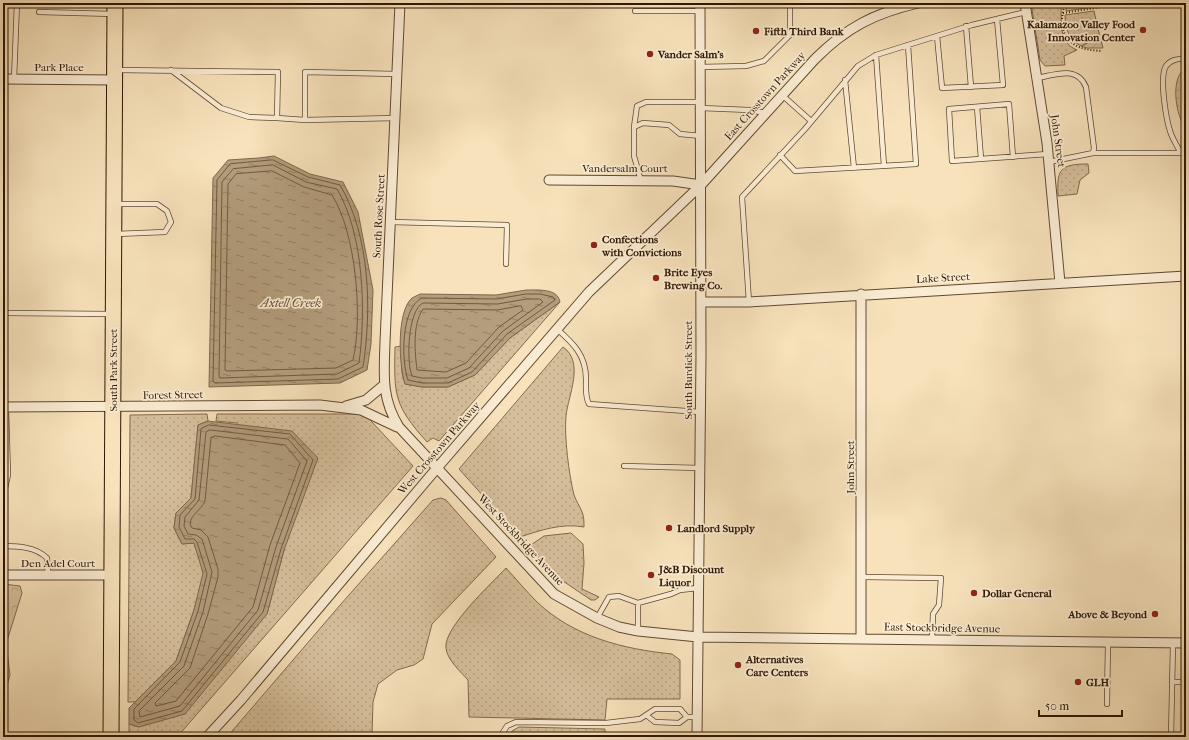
<svg xmlns="http://www.w3.org/2000/svg" width="1189" height="740" viewBox="0 0 1189 740" font-family="'IM FELL French Canon',serif">
  <style>
    .grass { fill: url(#grass-dots); stroke: #826a4e }
    .forest { fill: url(#forest-crowns); stroke: #826a4e }
    .garden { fill: url(#garden-furrows); stroke: #826a4e }
    .water { fill: url(#water-ripples); stroke: #7e674b }
    .lines { fill: none; stroke-linecap: round; stroke-linejoin: round }
    .shore { stroke: #705a3e; stroke-width: 1 }
    .lane-casing { stroke: #604930; stroke-width: 6 }
    .street-casing { stroke: #604930; stroke-width: 11 }
    .primary-casing { stroke: #2e1601; stroke-width: 17 }
    .path { stroke: #2e1601; stroke-width: 2; stroke-dasharray: 1 2; stroke-linecap: butt }
    .lane { stroke: #faecd3; stroke-width: 4.5 }
    .street { stroke: #faecd3; stroke-width: 9 }
    .primary { stroke: #f7e2bb; stroke-width: 15 }
    .poi-dot { fill: #8f2418; stroke: #faecd3; stroke-width: 1.5 }
    .labels { text-anchor: middle; dominant-baseline: central; stroke-width: 3.5; stroke-linejoin: round; paint-order: stroke }
    .poi-label { font-size: 11px; font-weight: bold; fill: #2e1601; stroke: #faecd3; text-anchor: start }
    .street-label { font-size: 11px; fill: #2e1601; stroke: #faecd3 }
    .water-label { font-size: 12px; font-style: italic; fill: #634c32; stroke: #faecd3 }
  </style>
  <defs>
    <pattern id="grass-dots" width="8" height="8" patternUnits="userSpaceOnUse"><rect width="8" height="8" fill="#d5bf9b"/><path d="M2 2h.1M6 6h.1" fill="none" stroke="#b7a384" stroke-width="1.8" stroke-linecap="round"/></pattern>
    <pattern id="forest-crowns" width="20" height="18" patternUnits="userSpaceOnUse"><rect width="20" height="18" fill="#d5bf9b"/><path d="M2 6a3 3 0 1 1 6 0M12 15a3 3 0 1 1 6 0" fill="none" stroke="#b7a384"/></pattern>
    <pattern id="garden-furrows" width="10" height="10" patternUnits="userSpaceOnUse"><rect width="10" height="10" fill="#d5bf9b"/><path d="M-1 1l2-2M0 10L10 0M9 11l2-2" fill="none" stroke="#b7a384"/></pattern>
    <pattern id="water-ripples" width="26" height="14" patternUnits="userSpaceOnUse"><rect width="26" height="14" fill="#b39d7c"/><path d="M2 4q2-2 4 0t4 0M15 11q2-2 4 0t4 0" fill="none" stroke="#927f63"/></pattern>
  </defs>
  <rect width="100%" height="100%" fill="#f7e2bb"/>
  <filter id="stains"><feTurbulence type="fractalNoise" baseFrequency=".005" numOctaves="4"/><feColorMatrix values="0 0 0 0 .2 0 0 0 0 .09 0 0 0 0 .02 0 0 0 .5 -.17"/></filter>
  <radialGradient id="worn" r=".72"><stop offset=".6" stop-color="#630" stop-opacity="0"/><stop offset="1" stop-color="#630" stop-opacity=".3"/></radialGradient>
  <path class="grass" d="M1031,3H1061C1062,20 1057,42 1077,50L1064,56L1065,65L1045,66L1040,60Z
    M1066,3H1105L1100,4V6L1066,11Z
    M1094,11L1100,37L1081,46C1069,40 1065,29 1065,15Z
    M1184,69H1186V129C1176,116 1170,81 1184,69Z
    M1088,164L1089,173L1080,180L1077,194L1058,196C1057,170 1059,164 1088,164Z
    M560,302L439,441L433,438L427,442C394,405 394,396 395,347L401,346L402,373L405,384L422,387H448L475,375L510,338Z
    M563,347C585,362 568,396 566,416C564,436 569,475 574,495C576,501 580,506 582,512C584,516 584,522 584,527C562,523 541,530 520,537L459,469Z
    M207,414L208,421L198,425L191,498L176,513L174,528L182,544L194,543L204,573L194,610L176,661L135,702H128L130,415Z
    M217,414H361L373,418L371,421L413,466L177,737H129V724L139,727L267,614L284,550L237,423L216,421Z
    M441,498L446,500L496,557L432,624L423,659L414,665L397,670L378,684L373,702L372,735H367V737H227L341,604L433,500Z
    M571,533L583,544L584,563L582,589L599,597L595,600H591L560,579L528,547L544,536Z
    M506,568C517,580 526,591 537,602C574,637 623,649 672,654L680,660V699H607L605,720L469,717L468,680C461,672 447,660 446,648C443,628 492,583 506,568Z
    M519,727L605,729V737H508L512,731Z"/>
  <path class="forest" d="M3,584L20,586L22,593L6,644L10,675L3,699Z"/>
  <path class="garden" d="M1100,37L1103,48H1087L1081,46Z"/>
  <path class="water" d="M274,156L310,174L343,182L358,212L373,290L371,344L367,370L340,383L209,387L213,178L228,160L259,158Z
    M526,290C537,290 558,288 560,302L510,338L475,375L448,387H422L405,384C399,366 396,312 412,298C414,297 418,295 420,294L496,295Z
    M208,421L292,431L318,458L284,550L267,614L185,714L139,727L129,724V708L176,661L194,610L203,573L194,543L182,544L174,528L176,513L191,498L198,425Z"/>
  <g class="lines">
    <path class="shore" d="M273,160L308,177L340,185C370,236 372,309 363,367L338,379L215,383L213,381L217,180L230,164Z
      M273,165L306,182L337,189C364,234 366,312 359,363L337,374L220,378L219,376L222,182L233,169Z
      M272,171L304,187L332,195C356,233 363,316 353,360L336,368L227,371L225,370L228,184L236,174Z
      M526,294H540L553,297L555,300L507,334L472,372L448,383H422L408,380C401,360 401,308 422,298L496,299Z
      M527,299H540L543,302L503,331L469,368L447,378H422L412,376C406,361 408,310 423,303L497,304Z
      M521,306L523,310L499,327L466,363L446,372L417,370C415,353 412,325 423,309L497,310Z
      M209,425L290,434L313,460L281,549L263,612L182,711L138,723L134,720V709L180,662L198,611L207,574L197,542L194,539H185L179,527L180,515L195,499L201,429Z
      M210,430L288,439L307,461L276,547L258,610L180,706L140,717L139,711L184,666L203,612L212,572L202,539L196,535L188,534L184,526L185,517L199,500L206,432Z
      M215,436L285,445L300,463L270,545L253,607L176,701L156,706L155,703L190,668L208,614L218,577V569L208,537L201,530L192,528C185,518 202,510 205,501L211,438Z"/>
    <g class="lane-casing">
      <path id="lane" d="M635,11H700
        M39,12L114,14
        M966,26L971,87
        M937,36L942,88L1003,85L997,19
        M876,55L884,166
        M700,67L746,66L764,61L790,35V3
        M117,70L278,72L277,118L305,120V72L397,74
        M171,70L221,108L249,117L277,118
        M1037,78C1055,75 1077,65 1086,87L1094,148L1093,153L1049,162
        M14,79L17,3
        M845,80L854,168
        M782,95L811,121
        M977,107L981,159
        M701,108L749,110L766,113
        M305,120L396,118
        M634,127L637,106L646,102H700
        M1093,153H1186
        M1181,153C1177,146 1172,138 1170,131C1166,118 1159,77 1166,66C1171,59 1179,59 1186,58
        M780,155L795,171L916,164L908,45
        M1013,157L1009,104L949,109L952,161L1048,154
        M641,181L634,156V127L643,123L669,125L680,134L701,136
        M391,222L507,225L506,264
        M116,234L165,232L171,222L167,211L157,204H116
        M749,302L742,197L805,129L858,66L876,55L972,25L1026,12
        M6,313L111,314
        M557,329C573,343 586,355 586,379C586,387 585,397 589,404L700,412
        M624,466L700,468
        M3,489L5,488L8,475L6,407
        M3,546C18,546 36,547 47,558L48,575
        M862,577L941,578L939,605L933,614L932,640
        M597,618L609,597L619,596L638,603L671,594L680,590L698,588
        M638,631V603
        M1172,682H1186
        M1107,704L1108,642
        M646,715L655,722L679,723L687,717
        M500,737L507,726L516,722L606,723L640,719L655,709H680L687,717H697
        M1171,737L1173,643"/>
    </g>
    <g class="street-casing">
      <path id="street" d="M400,3L385,342C384,374 381,398 399,427L554,594L597,618L619,627L638,631L698,637L1186,643
        M1025,3L1047,143L1060,283
        M3,79L115,80
        M549,180L673,181L701,185
        M861,294V639
        M701,302H749L1186,276
        M346,406L366,400L384,385
        M3,407L320,405L361,410L397,427
        M3,575H112
        M207,737L241,700L437,468L589,292L701,185L815,59C847,27 875,13 918,3
        M697,737L701,355L700,3"/>
    </g>
    <g class="primary-casing">
      <path id="primary" d="M111,737L115,3"/>
    </g>
    <path class="path" d="M1064,3C1064,10 1061,18 1062,25C1066,47 1084,50 1102,51
      M1063,13L1115,5"/>
    <use href="#lane" class="lane"/>
    <use href="#street" class="street"/>
    <use href="#primary" class="primary"/>
  </g>
  <g class="poi-dot">
    <circle cx="1143" cy="30" r="4"/>
    <circle cx="756" cy="31" r="4"/>
    <circle cx="650" cy="54" r="4"/>
    <circle cx="594" cy="245" r="4"/>
    <circle cx="656" cy="278" r="4"/>
    <circle cx="669" cy="528" r="4"/>
    <circle cx="651" cy="575" r="4"/>
    <circle cx="974" cy="593" r="4"/>
    <circle cx="1155" cy="614" r="4"/>
    <circle cx="738" cy="665" r="4"/>
    <circle cx="1078" cy="682" r="4"/>
  </g>
  <g class="labels">
    <g class="poi-label">
      <text x="1135" y="24" text-anchor="end">Kalamazoo Valley Food<tspan x="1135" dy="13">Innovation Center</tspan></text>
      <text x="764" y="31">Fifth Third Bank</text>
      <text x="658" y="54">Vander Salm's</text>
      <text x="602" y="239">Confections<tspan x="602" dy="13">with Convictions</tspan></text>
      <text x="664" y="272">Brite Eyes<tspan x="664" dy="13">Brewing Co.</tspan></text>
      <text x="677" y="528">Landlord Supply</text>
      <text x="659" y="569">J&amp;B Discount<tspan x="659" dy="13">Liquor</tspan></text>
      <text x="982" y="593">Dollar General</text>
      <text x="1147" y="614" text-anchor="end">Above &amp; Beyond</text>
      <text x="746" y="659">Alternatives<tspan x="746" dy="13">Care Centers</tspan></text>
      <text x="1086" y="682">GLH</text>
    </g>
    <g class="street-label">
      <text x="59" y="67">Park Place</text>
      <text transform="translate(765 96) rotate(-48)">East Crosstown Parkway</text>
      <text transform="translate(1058 141) rotate(82)">John Street</text>
      <text x="625" y="168">Vandersalm Court</text>
      <text transform="translate(379 216) rotate(-87)">South Rose Street</text>
      <text transform="translate(943 278) rotate(-3)">Lake Street</text>
      <text transform="translate(113 370) rotate(-90)">South Park Street</text>
      <text transform="translate(688 370) rotate(-90)">South Burdick Street</text>
      <text transform="translate(173 395) rotate(-1)">Forest Street</text>
      <text transform="translate(439 448) rotate(-49)">West Crosstown Parkway</text>
      <text transform="translate(850 467) rotate(-90)">John Street</text>
      <text transform="translate(521 540) rotate(47)">West Stockbridge Avenue</text>
      <text x="58" y="563">Den Adel Court</text>
      <text transform="translate(942 628) rotate(1)">East Stockbridge Avenue</text>
    </g>
    <g class="water-label">
      <text x="291" y="303">Axtell Creek</text>
    </g>
  </g>
  <rect width="1189" height="740" fill="none" stroke="#f7e2bb" stroke-width="16"/>
  <rect x="4" y="4" width="1181" height="732" fill="none" stroke="#2e1601" stroke-width="2"/>
  <rect x="8" y="8" width="1173" height="724" fill="none" stroke="#2e1601"/>
  <path d="M1039 710v6h83v-6" fill="none" stroke="#2e1601" stroke-width="2"/>
  <text x="1045" y="710" font-size="12" fill="#2e1601" stroke="#faecd3" stroke-width="3" paint-order="stroke">50 m</text>
  <rect width="100%" height="100%" filter="url(#stains)"/>
  <rect width="100%" height="100%" fill="url(#worn)"/>
</svg>
